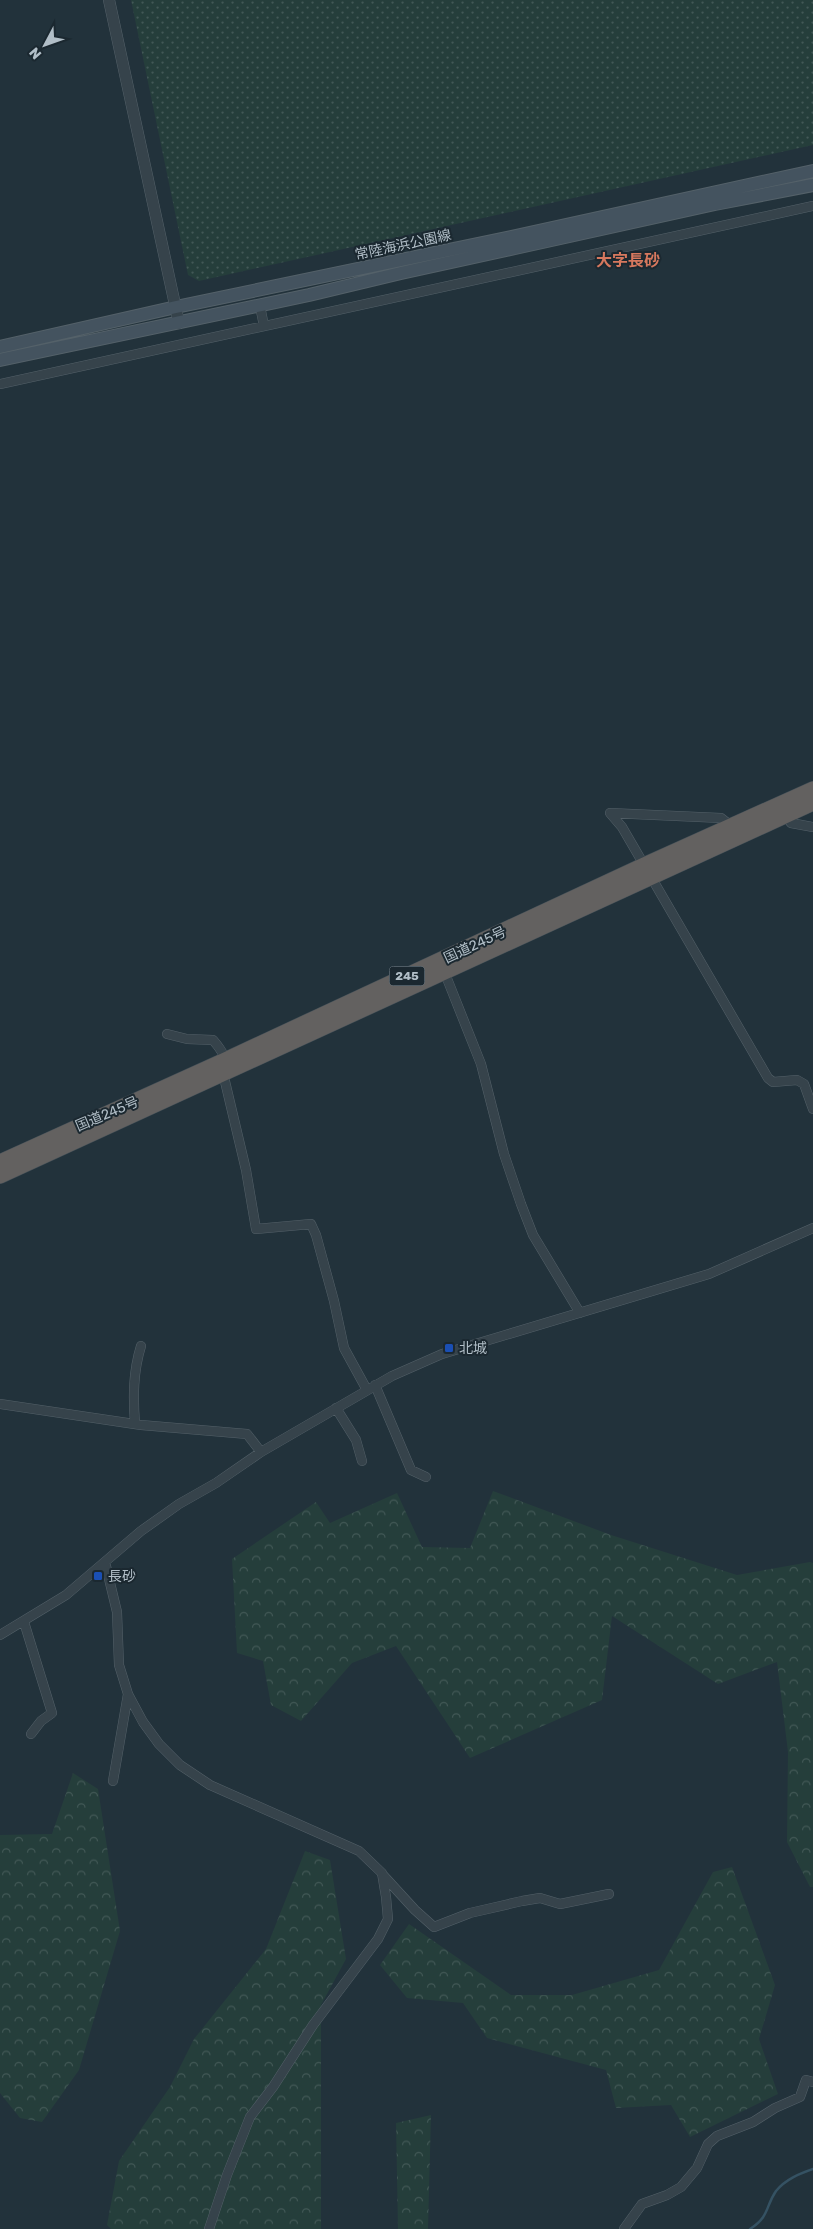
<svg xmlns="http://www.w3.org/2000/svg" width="813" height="2229" viewBox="0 0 813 2229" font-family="Rubik,'Noto Sans JP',sans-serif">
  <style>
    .forest { fill: url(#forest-crowns) }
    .park { fill: url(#park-dots) }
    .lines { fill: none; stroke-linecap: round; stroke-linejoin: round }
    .stream { stroke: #355263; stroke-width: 2.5 }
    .minor-casing { stroke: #546169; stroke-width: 10 }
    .tertiary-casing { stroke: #546169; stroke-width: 12 }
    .secondary-casing { stroke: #546169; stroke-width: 14 }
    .trunk-casing { stroke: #414e56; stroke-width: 16 }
    .minor { stroke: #36434b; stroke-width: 9 }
    .tertiary { stroke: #36434b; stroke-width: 11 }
    .secondary { stroke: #44535f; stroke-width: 12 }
    .trunk { stroke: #636160; stroke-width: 15 }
    .transit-dot { fill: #1a4fb4; stroke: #1b2830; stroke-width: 2 }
    .labels { text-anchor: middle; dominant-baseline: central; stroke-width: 4; stroke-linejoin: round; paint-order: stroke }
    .shield { fill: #1b2830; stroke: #84919a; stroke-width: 1 }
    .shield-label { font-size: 12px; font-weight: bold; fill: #b1bec7 }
    .street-label { font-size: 14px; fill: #b1bec7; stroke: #1b2830 }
    .poi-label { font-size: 14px; fill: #b1bec7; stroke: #1b2830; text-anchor: start }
    .quarter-label { font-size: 16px; font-weight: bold; fill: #d6785e; stroke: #1b2830 }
  </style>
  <defs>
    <pattern id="forest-crowns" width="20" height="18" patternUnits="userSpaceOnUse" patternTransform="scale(1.25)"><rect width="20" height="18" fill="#253e3b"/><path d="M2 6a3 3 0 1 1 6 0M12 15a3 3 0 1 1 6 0" fill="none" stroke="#425856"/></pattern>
    <pattern id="park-dots" width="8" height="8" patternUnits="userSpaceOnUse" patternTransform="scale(1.25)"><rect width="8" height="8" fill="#253e3b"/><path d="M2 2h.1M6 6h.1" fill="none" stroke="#425856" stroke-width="1.8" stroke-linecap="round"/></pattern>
  </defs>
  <rect width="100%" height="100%" fill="#22323b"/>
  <path class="forest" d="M493,1491L611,1535L737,1575L810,1562L813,1563V1887H810L787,1842L788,1752L777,1662L718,1684L612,1616L602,1700L470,1758L396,1646L352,1663L301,1721L271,1705L263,1661L237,1653L232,1559L316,1502L330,1523L397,1493L422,1547L470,1548Z
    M73,1773L98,1789L120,1931L79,2070L42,2122L20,2118L0,2093V1835L52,1834Z
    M305,1851L330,1860L346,1959L321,2005V2229H111L107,2225L119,2161L170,2087L194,2039L266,1949Z
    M732,1867L775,1985L759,2039L778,2094L690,2137L671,2105L616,2108L606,2070L487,2038L463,2003L407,1998L380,1965L409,1924L511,1995H572L659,1970L713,1872Z
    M431,2115L428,2229H398L396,2123Z"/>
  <path class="park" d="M131,0H813V145L199,281L188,275Z"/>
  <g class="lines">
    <path class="stream" d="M750,2229C770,2216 765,2207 776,2191C786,2179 799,2174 813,2169"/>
    <g class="minor-casing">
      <path id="minor" d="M260,306L264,326
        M0,384L813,206
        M610,813L622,827L768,1078L773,1082L797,1080L804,1084L813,1109
        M610,813L721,818L730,825
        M786,816L791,823L813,827
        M444,971L481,1064L504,1154L521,1204L533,1235L580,1313
        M167,1034L187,1039L213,1040C224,1053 226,1056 223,1073L246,1170L256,1229L311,1224L316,1235L334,1301L344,1348L367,1390
        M375,1385L411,1470L426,1477
        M0,1404L141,1425L247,1434L261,1452
        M336,1408L356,1440L362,1461
        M135,1424C133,1397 133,1372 141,1346
        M105,1562L117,1612L119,1665L128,1694L143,1722L159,1744L180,1765L210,1785L359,1851L382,1873L386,1897L388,1919L378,1939L313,2025L273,2087L250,2117L227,2175L209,2229
        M24,1622L52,1713L41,1721L31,1734
        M0,1635L66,1595L141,1531L179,1504L216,1483L261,1452L392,1376L442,1354L709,1274L813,1228
        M113,1781L128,1694
        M382,1874L415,1910L434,1927L470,1913L522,1901L540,1898L560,1904L609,1894
        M624,2229L642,2204L667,2195L681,2187L697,2168L708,2144L717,2136L753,2122L775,2108L800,2097L806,2080L813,2082"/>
    </g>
    <g class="tertiary-casing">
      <path id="tertiary" d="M109,0L179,323"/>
    </g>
    <g class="secondary-casing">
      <path id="secondary" d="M0,347L176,307L511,237L813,171
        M0,360L309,295L401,273L715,204L813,185"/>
    </g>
    <g class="trunk-casing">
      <path id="trunk" d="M0,1162L225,1060L644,865L813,789
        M0,1176L813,803"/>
    </g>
    <use href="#minor" class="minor"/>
    <use href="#tertiary" class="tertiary"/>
    <use href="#secondary" class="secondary"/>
    <use href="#trunk" class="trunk"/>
  </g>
  <g class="transit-dot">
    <rect x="444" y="1343" width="10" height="10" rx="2.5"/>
    <rect x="93" y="1571" width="10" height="10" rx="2.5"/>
  </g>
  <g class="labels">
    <rect class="shield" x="389.5" y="966.5" width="35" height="19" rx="4"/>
    <g class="shield-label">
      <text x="407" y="976">245</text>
    </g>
    <g class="street-label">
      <text transform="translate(403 245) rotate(-12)">常陸海浜公園線</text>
      <text transform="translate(475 945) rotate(-25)">国道245号</text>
      <text transform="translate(107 1114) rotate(-23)">国道245号</text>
    </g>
    <g class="poi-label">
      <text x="459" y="1348">北城</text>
      <text x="108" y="1576">長砂</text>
    </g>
    <g class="quarter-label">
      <text x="628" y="260">大字長砂</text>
    </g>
  </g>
  <g transform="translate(45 45) rotate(229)" stroke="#1b2830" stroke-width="4" paint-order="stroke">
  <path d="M0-4L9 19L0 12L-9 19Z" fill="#b1bec7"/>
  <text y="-8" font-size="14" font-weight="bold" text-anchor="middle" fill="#b1bec7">N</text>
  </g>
</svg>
